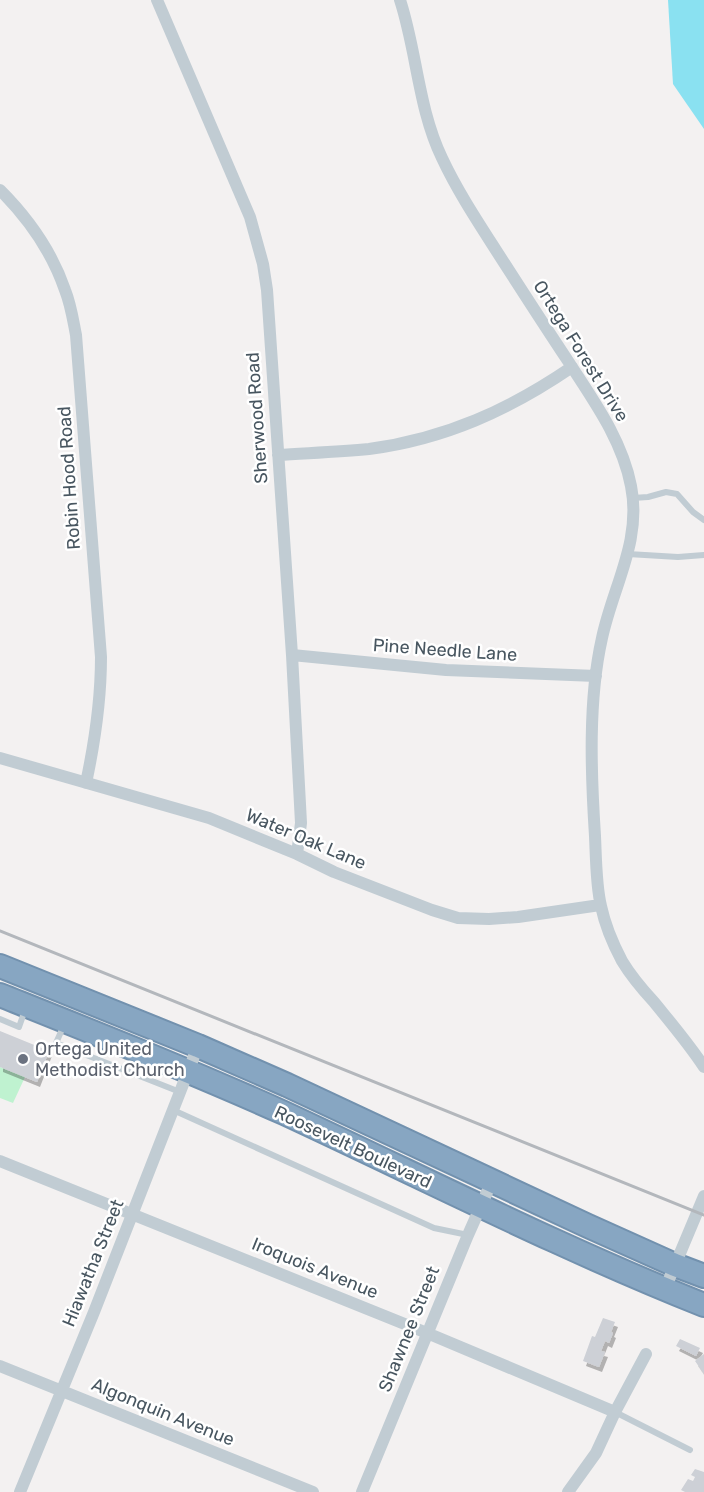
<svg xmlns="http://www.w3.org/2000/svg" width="704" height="1492" viewBox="0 0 704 1492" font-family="Rubik,sans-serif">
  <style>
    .green { fill: #bff2d0 }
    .water { fill: #8ae1f1 }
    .building { fill: #cdd0d6; filter: url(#shadow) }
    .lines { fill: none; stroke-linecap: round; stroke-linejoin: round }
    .highway-casing { stroke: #7291ae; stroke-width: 26 }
    .lane { stroke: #c1ccd3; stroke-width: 6 }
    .street { stroke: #c1ccd3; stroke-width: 12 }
    .highway { stroke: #87a6c2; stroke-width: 22 }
    .rail { stroke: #b3b7bc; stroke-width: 3 }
    .worship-dot { fill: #6b7280; stroke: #fff; stroke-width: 2 }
    .labels { text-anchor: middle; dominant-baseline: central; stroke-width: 5; stroke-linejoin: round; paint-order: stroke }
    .street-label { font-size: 18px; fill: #485660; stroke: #fff }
    .worship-label { font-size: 18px; fill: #5b616d; stroke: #fff; text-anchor: start }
  </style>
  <defs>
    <filter id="shadow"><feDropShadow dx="3" dy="5" stdDeviation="0" flood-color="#0004"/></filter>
  </defs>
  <rect width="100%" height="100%" fill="#f3f1f1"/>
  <path class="green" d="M0,1067L25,1077L13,1103L0,1098Z"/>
  <path class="water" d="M668,0H704V129L673,84Z"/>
  <path class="building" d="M0,1031L49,1051L37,1082L0,1067Z
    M603,1318L615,1322L611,1332L613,1333L609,1343L605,1341L601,1351L605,1352L599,1367L583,1361L592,1336L595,1337Z
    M680,1339L700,1348L696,1356L676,1346Z
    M704,1354V1374L695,1361Z
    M695,1469L704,1472V1492H685L681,1490L688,1479L693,1481L695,1477L691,1475Z"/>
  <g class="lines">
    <g class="highway-casing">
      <path id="highway" d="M0,966L198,1046L287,1085L588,1226L675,1265L704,1276
        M0,995C95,1033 191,1071 284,1113C424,1178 561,1248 704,1305"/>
    </g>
    <path class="lane" d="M633,498L648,497L666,492L677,494L693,512L704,520
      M628,554L678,557L704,555
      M0,1019L19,1027L25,1010
      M64,1025L56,1043L180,1092
      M173,1110L434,1228L468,1235
      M615,1412L690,1450"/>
    <path class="street" d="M157,0L250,217L263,264L267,290L292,655L301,823L297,854
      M400,0C417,52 418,108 442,158C456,188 474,216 492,244C517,283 542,322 568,361C593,400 622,439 631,486C642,541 613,586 602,638C588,700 591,774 595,836C596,857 596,886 601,906C605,925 613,944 622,961C631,976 642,989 654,1002C671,1023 689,1044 704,1067
      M0,190C29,219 52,252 65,290C71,305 73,320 76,335L101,657C101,700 95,741 86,783
      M278,455C308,453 339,452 369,449C445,439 509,410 572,367
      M292,655L446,670L596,676
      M0,758L209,818L297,854L334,872L432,910L458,918L489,919L518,917L600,905
      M0,1161L427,1333L615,1412
      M665,1289L704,1196
      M0,1366L313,1492
      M20,1492L94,1312L198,1046
      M362,1492L468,1235L492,1181
      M568,1492L596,1453L615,1412L646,1354"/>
    <use href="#highway" class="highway"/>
    <path class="rail" d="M0,931L704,1215"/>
  </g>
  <circle class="worship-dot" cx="23" cy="1059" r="6"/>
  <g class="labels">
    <g class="street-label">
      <text transform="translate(581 351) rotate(58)">Ortega Forest Drive</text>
      <text transform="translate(257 418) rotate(-94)">Sherwood Road</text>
      <text transform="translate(69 478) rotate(-94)">Robin Hood Road</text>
      <text transform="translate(445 650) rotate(4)">Pine Needle Lane</text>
      <text transform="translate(306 839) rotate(23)">Water Oak Lane</text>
      <text transform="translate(353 1147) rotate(25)">Roosevelt Boulevard</text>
      <text transform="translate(93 1263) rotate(-68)">Hiawatha Street</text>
      <text transform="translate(315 1268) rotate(22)">Iroquois Avenue</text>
      <text transform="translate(409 1329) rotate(-68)">Shawnee Street</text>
      <text transform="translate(163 1412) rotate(22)">Algonquin Avenue</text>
    </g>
    <g class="worship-label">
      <text x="35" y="1049">Ortega United<tspan x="35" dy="21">Methodist Church</tspan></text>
    </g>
  </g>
</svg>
